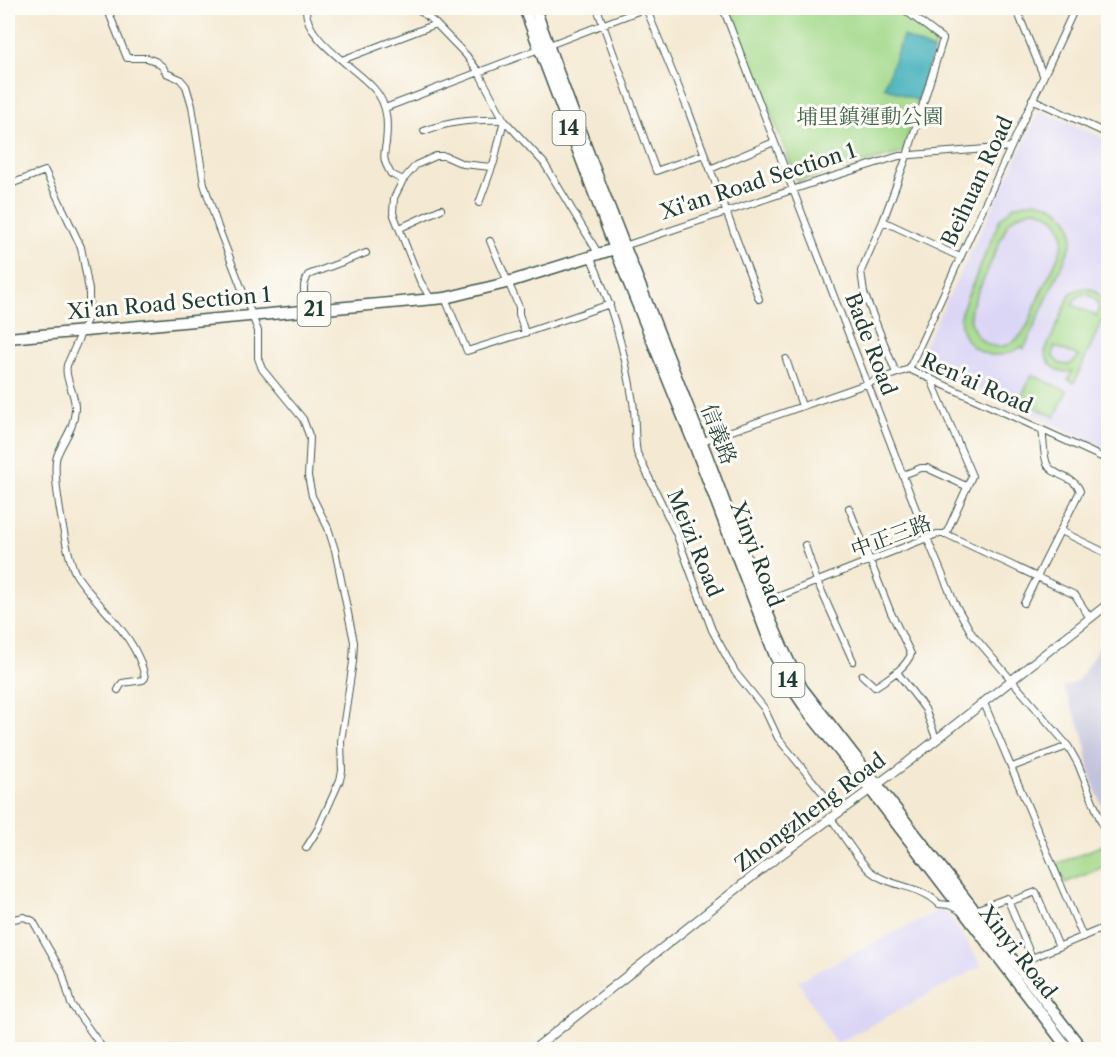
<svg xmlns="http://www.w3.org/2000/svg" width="1116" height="1057" viewBox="0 0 1116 1057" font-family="'Libre Caslon Text','Noto Serif TC',serif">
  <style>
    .built { fill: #dcd6f6 }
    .industrial { fill: #c2c2dc }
    .green { fill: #a3d98a; stroke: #618b5f; stroke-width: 1.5; fill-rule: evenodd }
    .water { fill: #3eaeba; stroke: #2e7677; stroke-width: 1.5 }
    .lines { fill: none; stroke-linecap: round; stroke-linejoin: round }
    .minor-casing { stroke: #3f574c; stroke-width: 8 }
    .tertiary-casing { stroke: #3f574c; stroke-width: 10 }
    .primary-casing { stroke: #3f574c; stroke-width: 13 }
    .minor { stroke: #fff; stroke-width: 6 }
    .tertiary { stroke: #fff; stroke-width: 8 }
    .primary { stroke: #fff; stroke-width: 10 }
    .labels { text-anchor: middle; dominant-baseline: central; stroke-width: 6; stroke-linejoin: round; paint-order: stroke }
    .shield { fill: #fdfcf7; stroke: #62766e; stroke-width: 1.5 }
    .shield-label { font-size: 20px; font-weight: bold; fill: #1f3d34 }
    .park-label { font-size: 21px; fill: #40644a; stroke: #fdfcf7 }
    .street-label { font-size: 21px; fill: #1f3d34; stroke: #fdfcf7 }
  </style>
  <rect width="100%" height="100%" fill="#fdfcf7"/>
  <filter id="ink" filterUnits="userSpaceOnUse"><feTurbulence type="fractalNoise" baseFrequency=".0167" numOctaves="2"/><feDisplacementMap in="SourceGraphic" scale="12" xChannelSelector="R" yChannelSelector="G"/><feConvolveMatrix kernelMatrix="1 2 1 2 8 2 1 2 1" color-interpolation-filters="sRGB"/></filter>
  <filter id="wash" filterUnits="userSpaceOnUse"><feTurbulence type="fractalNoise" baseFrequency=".008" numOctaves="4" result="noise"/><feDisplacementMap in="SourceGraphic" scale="24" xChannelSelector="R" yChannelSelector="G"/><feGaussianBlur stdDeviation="1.35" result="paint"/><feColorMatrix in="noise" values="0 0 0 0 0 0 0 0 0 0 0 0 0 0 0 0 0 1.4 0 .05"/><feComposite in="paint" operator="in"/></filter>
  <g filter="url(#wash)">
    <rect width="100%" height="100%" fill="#f4e9d2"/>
    <path class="built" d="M1040,111L1108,140V451L1006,401L916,363Z
      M944,908L982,966L836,1044L798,981Z"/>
    <path class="industrial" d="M1108,633V823L1090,775L1084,736L1063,687L1077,682Z"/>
    <path class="green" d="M727,8H896L936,40L903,153L826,172L798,182L749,58Z
      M1034,201C1058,204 1078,220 1071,245L1024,349L1021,347C992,367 956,348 961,312L1000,219L1014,206ZM1031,210C1049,210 1064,222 1063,241C1062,253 1045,283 1039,296C1034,309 1029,328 1019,337C997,361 965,336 971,308L1008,223L1016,216Z
      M1083,288L1094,290L1104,300L1108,291V307L1074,383L1068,380L1072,371C1059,374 1048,366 1045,352L1069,297L1072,292ZM1083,294C1092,295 1098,300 1099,310L1097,316L1072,305L1075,299ZM1054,346L1078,356L1079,357L1069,365L1060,364L1053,357Z
      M1032,375L1067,391L1055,417L1020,400Z
      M1103,845L1108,865L1065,883L1057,864Z"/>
    <path class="water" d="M903,36L934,51L918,101L884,87Z"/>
  </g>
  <g filter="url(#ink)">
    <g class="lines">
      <g class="minor-casing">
        <path id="minor" d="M107,8L127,58H147L155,61L163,67L166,73L180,79L186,86L192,106L204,184L218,227L258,331V358L262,369L303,419L310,438L308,476L312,496L328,528L335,550L354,642L353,662L341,741L342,771L340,780L318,829L306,848
          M306,8C304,40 357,68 375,90C388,105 388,124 386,143C385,149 383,156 385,161C386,166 389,170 391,174L403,180L394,198L393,213L420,281L431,299
          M417,8L436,24L466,55L478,71L504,120L544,163L598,253
          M597,8L656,171L704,154
          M723,8L927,538L954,602L972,634L1068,746L1078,764L1108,839
          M1016,8L1043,75
          M422,12L432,8
          M342,60L436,24
          M1032,99L1108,134
          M385,108L646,8L688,110L759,299
          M424,131C450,121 477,119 504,120L494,162L479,203
          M710,169L774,142
          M403,180L416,165L436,156H445L463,164L491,167
          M8,185L45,171L81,247L89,290V315L67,365C64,380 76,393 75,409C74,430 64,438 57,456C51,472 67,562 77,576C100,610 137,635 145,678L143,680L122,683L118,690
          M883,221L960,257
          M400,228L441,209
          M490,241L519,307V314L525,333
          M624,246L822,180L899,156L1011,147
          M590,256C611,302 625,352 633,402C636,420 634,436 637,453L676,533L712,630L735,672L764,708L778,738L838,812
          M445,298L467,351L525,333L610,304
          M304,310V285L308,275L366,253
          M786,359L802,406
          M909,369L1075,8
          M896,373L864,293L861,271L883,221L907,156L943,39L902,8
          M930,377L972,476L946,534
          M700,442L909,369L1108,460
          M903,475L921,468H927L966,486
          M849,508L891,613L911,654C905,669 888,678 875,687L862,675
          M1061,531L1108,554
          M805,545L817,581L853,661
          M762,603L927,538L937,534H946L1075,595L1090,618
          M1024,603L1080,491C1075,476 1053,477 1047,464C1043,454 1044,440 1042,430
          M897,672L925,709L936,738
          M984,703L1083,937
          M1012,767L1068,746
          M830,817C841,832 856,857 869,870C889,888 920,884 939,904L949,905L961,911
          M1009,902L1036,892L1059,947
          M975,910L1007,898L1032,958L1108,926
          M8,920L24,917L33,921L62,972L71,1004L104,1050"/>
      </g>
      <g class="tertiary-casing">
        <path id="tertiary" d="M533,1050L771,862L908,762L1108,604"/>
      </g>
      <g class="primary-casing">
        <path id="primary" d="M524,8L615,249L694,444L775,656L794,691L809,713L870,789L1069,1050
          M535,8C586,153 645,296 701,440C733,522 761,608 802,688L1083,1050
          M8,338L445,298L502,284L621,247"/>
      </g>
      <use href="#minor" class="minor"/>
      <use href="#tertiary" class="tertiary"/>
      <use href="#primary" class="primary"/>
    </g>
  </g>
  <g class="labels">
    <g class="shield">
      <rect x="552.5" y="111" width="33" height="34" rx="4.5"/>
      <rect x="297.5" y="292" width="33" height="34" rx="4.5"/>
      <rect x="771.5" y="663" width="33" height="34" rx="4.5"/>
    </g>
    <g class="shield-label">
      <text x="569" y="128">14</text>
      <text x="314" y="309">21</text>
      <text x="788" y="680">14</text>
    </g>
    <g class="park-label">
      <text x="870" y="116">埔里鎮運動公園</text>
    </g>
    <g class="street-label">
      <text transform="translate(758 181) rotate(-18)">Xi'an Road Section 1</text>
      <text transform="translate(977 181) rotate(-65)">Beihuan Road</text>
      <text transform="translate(169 303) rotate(-5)">Xi'an Road Section 1</text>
      <text transform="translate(871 344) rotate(69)">Bade Road</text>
      <text transform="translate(977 383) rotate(24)">Ren'ai Road</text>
      <text transform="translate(719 434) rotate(69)">信義路</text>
      <text transform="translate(891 536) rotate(-20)">中正三路</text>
      <text transform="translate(695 543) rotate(68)">Meizi Road</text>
      <text transform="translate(757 554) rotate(69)">Xinyi Road</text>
      <text transform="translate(810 812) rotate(-37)">Zhongzheng Road</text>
      <text transform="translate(1018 952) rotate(52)">Xinyi Road</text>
    </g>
  </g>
  <rect width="1116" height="1057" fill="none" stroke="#fdfcf7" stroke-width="30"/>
</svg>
